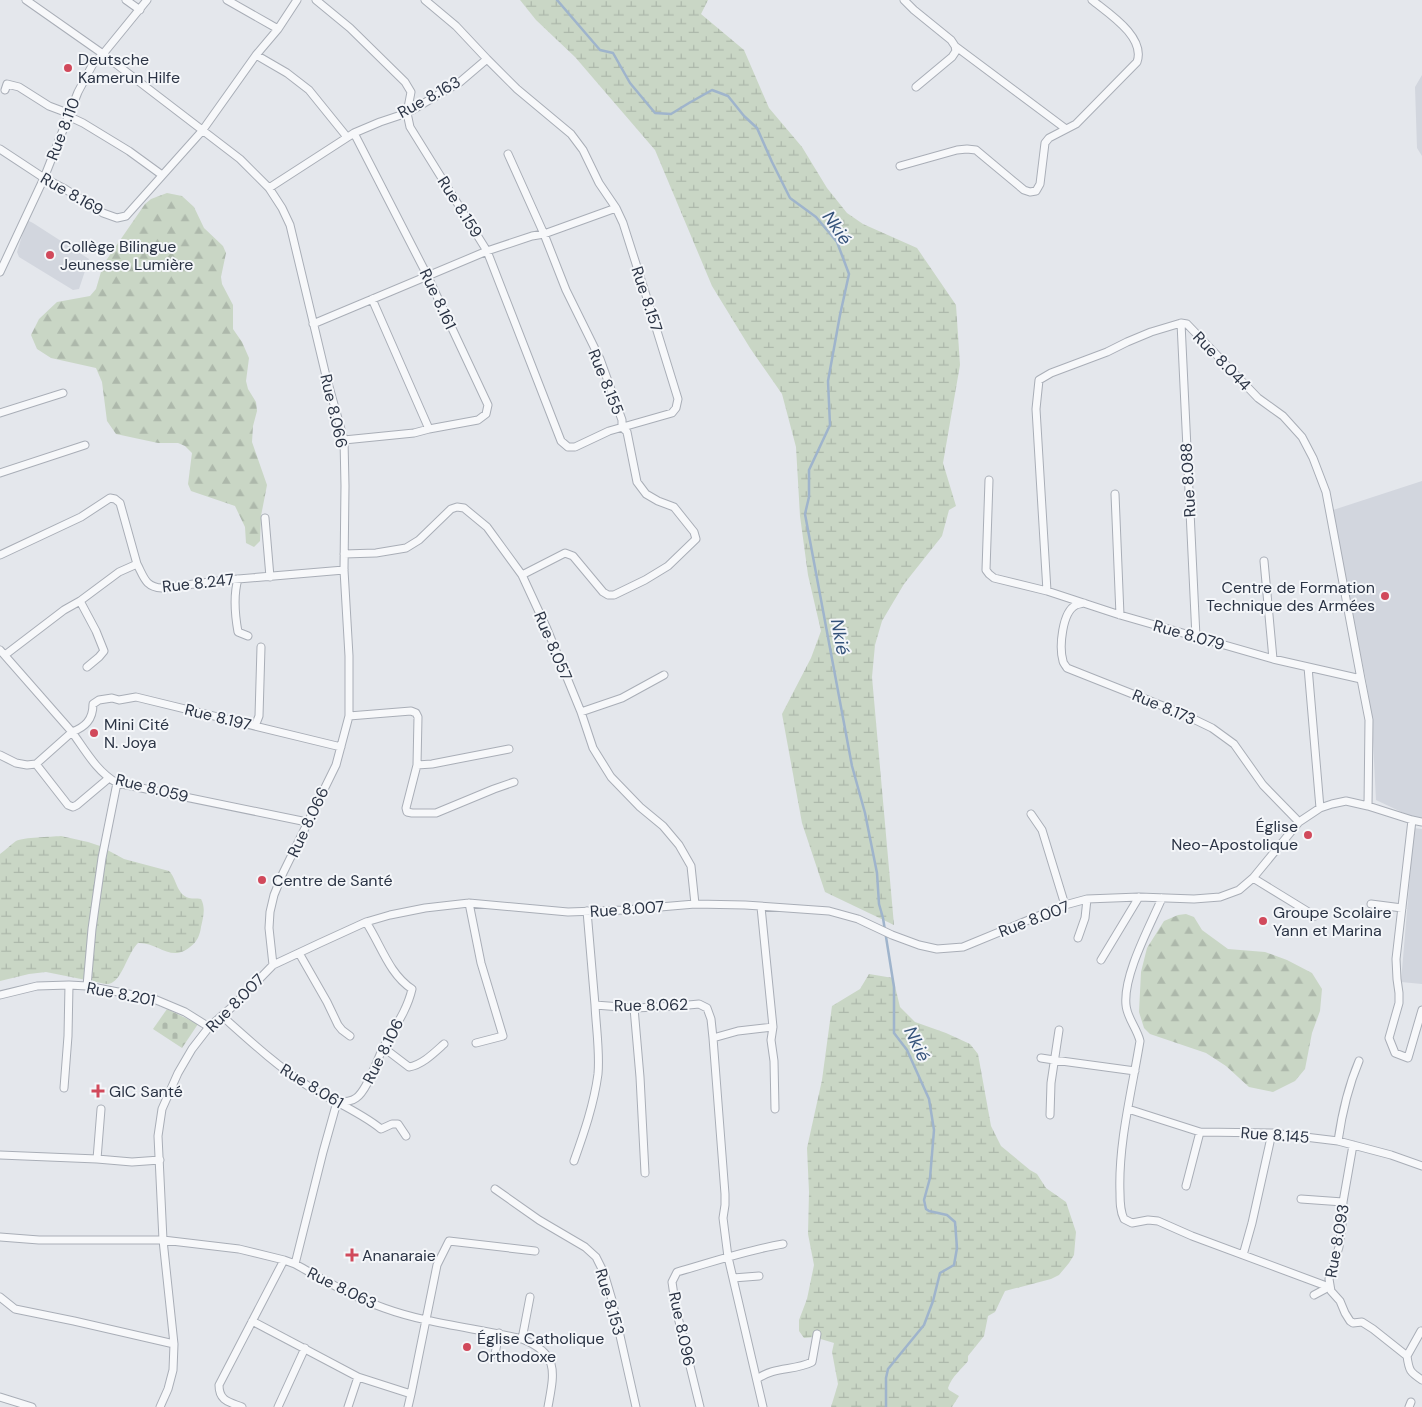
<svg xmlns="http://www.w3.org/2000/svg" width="1422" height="1407" viewBox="0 0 1422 1407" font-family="'DM Sans',sans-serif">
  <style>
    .built { fill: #d2d6de }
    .forest { fill: url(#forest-firs) }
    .wetland { fill: url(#wetland-marsh) }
    .cemetery { fill: url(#cemetery-stones) }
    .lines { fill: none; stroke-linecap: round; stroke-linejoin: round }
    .stream { stroke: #9fb4cc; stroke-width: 2.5 }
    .street-casing { stroke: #a9aeb7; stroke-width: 9 }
    .street { stroke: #f7f8fa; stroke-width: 7 }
    .poi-dot { fill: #d1495b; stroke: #f4f6f9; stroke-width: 2 }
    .labels { text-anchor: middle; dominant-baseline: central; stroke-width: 4; stroke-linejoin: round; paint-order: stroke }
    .poi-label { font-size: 16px; fill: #2b3445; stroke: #f4f6f9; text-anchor: start }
    .street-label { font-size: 16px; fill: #2b3445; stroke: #f4f6f9 }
    .water-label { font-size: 18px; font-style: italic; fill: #34527a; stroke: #f4f6f9 }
  </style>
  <defs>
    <pattern id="forest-firs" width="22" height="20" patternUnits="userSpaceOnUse" patternTransform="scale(1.25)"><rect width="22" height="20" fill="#c9d6c5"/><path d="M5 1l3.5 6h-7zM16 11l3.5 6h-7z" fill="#adb8ab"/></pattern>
    <pattern id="wetland-marsh" width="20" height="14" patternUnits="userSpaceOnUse" patternTransform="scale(1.25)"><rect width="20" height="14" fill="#c9d6c5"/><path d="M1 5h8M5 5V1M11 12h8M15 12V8" fill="none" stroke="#adb8ab"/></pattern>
    <pattern id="cemetery-stones" width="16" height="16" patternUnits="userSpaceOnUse" patternTransform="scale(1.25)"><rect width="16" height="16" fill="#c9d6c5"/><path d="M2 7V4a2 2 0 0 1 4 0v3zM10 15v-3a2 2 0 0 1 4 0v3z" fill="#adb8ab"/></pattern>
  </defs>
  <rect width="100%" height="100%" fill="#e4e7ec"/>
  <path class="built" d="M1422,75V156L1417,148L1415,87Z
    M27,220L33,223L89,259L79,289L73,290L19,257L17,252Z
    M1422,481V818L1412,817L1376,800L1372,721L1366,680L1330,511Z
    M1414,828L1422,829V984L1401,982Z"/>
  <path class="forest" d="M167,193L182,196L194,207L204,228L223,246L226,253L221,277L222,284L233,305V329L242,342L249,358L246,381L248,389L256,402L257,411L253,426L252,442L267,485L261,516L260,541L254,547L246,543L245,527L235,506L191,491L188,484L192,453L185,446L178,443H158L116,434L107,421L102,382L96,368L51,358L37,349L31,335L39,319L57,302L90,296L96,289L103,265L145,204L151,199Z
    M1186,914L1194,917L1202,930L1228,949L1265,952L1287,960L1312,973L1322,989L1320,1011L1312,1033L1305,1069L1295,1081L1273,1092L1249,1087L1226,1066L1206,1053L1150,1034L1144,1028L1139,1012L1141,972L1147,948L1164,921L1178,915Z"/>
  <path class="wetland" d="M520,0H708L701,14L744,50L769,108L802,147L827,188L847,213L863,224L917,248L956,305L960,365L943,463L956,506L949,510L942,536L904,584L882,621L875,645L872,677L894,925L825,892L802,823L782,714L811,658L821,631L808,575L800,516L796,447L782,394L750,348L712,286L655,150L575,57L536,20Z
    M61,836L88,842L100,846L124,859L169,871C177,879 176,894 189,898C193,899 197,898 201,899C206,908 203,918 201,927C200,935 197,942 190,947C171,963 158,942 138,943C128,953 123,976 113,982C109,985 105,984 101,983L46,972L29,974L0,981V854C6,850 10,845 16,841C24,837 50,837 61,836Z
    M869,974L893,978L900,1007L915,1022L946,1033L970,1044L978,1054L991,1126L1001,1146L1030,1170L1037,1174L1046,1188L1066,1202L1076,1232L1074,1255L1069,1263L1059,1275L1051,1279L1005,1291L995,1312L988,1316L984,1336L968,1356V1361C961,1370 952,1376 948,1388L949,1390L959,1396L952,1407H831L838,1384L832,1352L834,1343L814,1337L804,1338L799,1331V1320L807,1299L814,1265L808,1234L809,1192L807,1148L822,1080L832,1006L860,989Z"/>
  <path class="cemetery" d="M167,1009L198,1024L182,1048L153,1029Z"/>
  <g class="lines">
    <path class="stream" d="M557,0L600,50L613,53L630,83L655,113L671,114L689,103L712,90L728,96L744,116L757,128L772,162L790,198L816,217L837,242L849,274L840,315L828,381L830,425L809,470V497L805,514L852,766L865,813L877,873L879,904L883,918L894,987V1033L907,1050L929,1099L934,1130L930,1178L924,1200L926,1209L929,1211L947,1215L955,1222L957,1248L954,1265L940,1273L933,1301L924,1325L888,1369L886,1378V1407"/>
    <g class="street-casing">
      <path id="street" d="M26,0L103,54L240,159L269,188L282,208L290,225L326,376L344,440L345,486L344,570L349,656V716L336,765L283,873L274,895L270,912L269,928L273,965
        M126,0L140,10
        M227,0L278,29
        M316,0L350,28L405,82L411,92L407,113L410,127L487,251L561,441L568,447H575L609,431L672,413L676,408L678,399L645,292L623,223L616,208L544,234L508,154
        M904,0L914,10L951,40L955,46L956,51L952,57L916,87
        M955,46L1066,129
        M256,55L287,73L309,90L347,137
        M487,59L517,89L571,134L583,150L599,183L616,208
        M5,90L7,84L19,87L49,106L65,112L68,116L83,123L129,151L162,175
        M354,133L427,275L488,405L486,414L478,420L429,429
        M0,149L44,178L65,189L103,213L117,218L126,216L202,131L256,55L278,29L297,0
        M900,166L957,150L967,149L976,150L1024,190L1030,192L1036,191L1040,184L1045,143L1049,138L1076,124L1137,62C1146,37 1108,13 1092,0
        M269,188L354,133L380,122L407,113L460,82L487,59L456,26L425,0
        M0,272L44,178L78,92L94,62L103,54L147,0
        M1181,323L1196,637
        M313,324L487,251L532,236L544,234L566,290L600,359L622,420V427L627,432L637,482L646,494L658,501L674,507L694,532L696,539L668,566L645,580L614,595H608L603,592L573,556L565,553L522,575
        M0,413L63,393
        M344,440L414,433L429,429L372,299
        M0,473L85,445
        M989,480L986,570L989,574L994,578L1047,591L1120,615L1273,659L1361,679L1369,720L1368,806
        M1115,494L1120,615
        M265,518L270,577
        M344,554L376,553L406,548L419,540L451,509L457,507L464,508L487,527L522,575L547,629L581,712L593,748L611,777L640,807L663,826L679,845L691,866L695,904
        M0,555L81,517L110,498L115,499L120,503L137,564
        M1264,561L1273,659
        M238,579C233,596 235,615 238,632L248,636
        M1047,591L1036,409L1039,380L1051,373L1107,352L1127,342L1151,332L1181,323L1187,324L1258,398L1283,416L1302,437L1313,458L1326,492L1361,679
        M80,601L96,631L104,651L99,657L87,667
        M1084,603C1081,604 1078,604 1076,605C1062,612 1059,647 1063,661C1063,663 1066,666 1067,668L1183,714L1212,728L1234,744L1263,785L1299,822
        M0,650L72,732C85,727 93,720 93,704L99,700L112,698L119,700L136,697L341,747
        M5,655L64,610L80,601L119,572L137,564C144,577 145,587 162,588L226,580L344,570
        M1308,667L1320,808
        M581,712L622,698L664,675
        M349,716L411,711L416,713L418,717L417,765L406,808L407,812L412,813H436L494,789L514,782
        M255,726L259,716L261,647
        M0,755L16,763L27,765L36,764L72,732C85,750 97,772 117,783L307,822
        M36,764L68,805L73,807L77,805L109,778
        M417,765L432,764L509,749
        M1031,814L1042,830L1065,905
        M1412,820L1396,959L1397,979L1399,993V1003L1389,1038L1395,1053L1408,1058L1422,1010
        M1253,878L1315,916
        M1162,898C1150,926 1123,975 1126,1005C1127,1018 1137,1028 1140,1041C1132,1090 1118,1144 1120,1193C1120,1202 1120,1211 1124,1219L1132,1223L1148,1220L1158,1221L1192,1236L1329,1287
        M469,903L481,963L503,1036L476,1043
        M1371,904L1402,908
        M761,907L773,1027L771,1040L774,1061L775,1109
        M587,911L595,1005L634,1008L678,1006L699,1004L707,1008L711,1019L713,1038L738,1031L773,1027
        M1078,938L1085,918L1087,899
        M299,953L327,1002L338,1025L342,1030L350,1036
        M1101,960L1139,897
        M87,986L92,929L102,858L117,783
        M0,995L37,986L69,985
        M634,1008L640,1077L645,1173
        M222,1016C250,1041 277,1066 308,1086C332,1101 359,1111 381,1129L392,1124H398L406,1136
        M713,1038L725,1194V1205L723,1218L728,1257L763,1407
        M384,1048L409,1067C422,1065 434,1053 444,1044
        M1041,1058L1054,1060L1135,1071
        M64,1088L68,1036L69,985L87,986L154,999L185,1012L209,1027
        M1128,1109L1200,1132L1272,1133L1338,1141L1391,1155L1422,1166
        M1050,1115L1051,1083L1059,1030
        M1338,1141C1342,1113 1348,1087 1359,1061
        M1353,1145L1343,1202L1342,1225L1339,1247L1329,1279L1331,1291L1340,1301L1345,1313L1350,1321L1353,1323L1362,1322L1373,1329L1407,1356C1409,1371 1410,1372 1422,1380
        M0,1155L97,1159L132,1162L160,1160
        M97,1159L101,1109
        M574,1161C584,1133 594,1104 598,1074C600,1052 596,1027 595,1005
        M1186,1186L1200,1132
        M495,1189L539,1220L585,1247L596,1257L604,1273L612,1300L636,1407
        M1301,1199L1343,1202
        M0,1237L39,1240H163L239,1249L284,1260L295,1264C324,1280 353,1297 384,1308C428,1324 476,1328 522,1339L530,1297
        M1243,1255L1252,1223L1272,1133
        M295,1264L323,1152L337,1102C343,1102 351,1102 356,1098C367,1091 377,1060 383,1048C394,1028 407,1011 412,989C389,974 381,945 366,922
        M733,1278L759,1276
        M1314,1295L1329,1287
        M0,1297L15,1309L74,1321L174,1344
        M252,1321L358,1377L348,1407
        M522,1339C560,1354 554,1373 548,1407
        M495,1354L499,1333
        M1407,1356L1421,1331
        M358,1377L411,1394L408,1407
        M757,1379C775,1366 794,1371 812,1362L817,1334
        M411,1394L437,1265L449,1241L535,1251
        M0,1397L32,1407
        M160,1407L168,1389L173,1370L174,1344L163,1240L158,1136L162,1109L178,1073L192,1049L209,1027L232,1007L273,965L320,943L366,922L390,915L425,908L469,903L568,912L625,910L695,904L745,905L829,911L858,919L892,935L919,945L937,949L963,947L1065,905L1087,899L1139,897L1194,899L1220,897L1239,890L1253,878L1299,822L1320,808L1332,804L1346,801L1368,806L1412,820L1422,822
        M242,1407C229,1402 219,1401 219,1385L284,1260
        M278,1407L305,1348
        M700,1407L676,1309L672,1282L677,1272C712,1262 747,1250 783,1244
        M1409,1407L1411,1402"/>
    </g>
    <use href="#street" class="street"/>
  </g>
  <g class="poi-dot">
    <circle cx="68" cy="68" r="5"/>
    <circle cx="50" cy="255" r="5"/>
    <circle cx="1385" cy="596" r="5"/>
    <circle cx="94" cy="733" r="5"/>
    <circle cx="1308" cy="835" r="5"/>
    <circle cx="262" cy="880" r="5"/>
    <circle cx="1263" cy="921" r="5"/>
    <path d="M95.5 1083.5h5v5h5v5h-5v5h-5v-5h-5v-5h5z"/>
    <path d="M349.5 1247.5h5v5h5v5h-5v5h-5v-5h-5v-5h5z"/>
    <circle cx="467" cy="1347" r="5"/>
  </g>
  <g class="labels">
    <g class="poi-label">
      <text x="78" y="59">Deutsche<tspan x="78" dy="18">Kamerun Hilfe</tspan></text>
      <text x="60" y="246">Collège Bilingue<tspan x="60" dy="18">Jeunesse Lumière</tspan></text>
      <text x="1375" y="587" text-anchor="end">Centre de Formation<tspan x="1375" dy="18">Technique des Armées</tspan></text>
      <text x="104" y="724">Mini Cité<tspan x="104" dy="18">N. Joya</tspan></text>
      <text x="1298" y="826" text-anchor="end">Église<tspan x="1298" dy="18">Neo-Apostolique</tspan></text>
      <text x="272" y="880">Centre de Santé</text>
      <text x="1273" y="912">Groupe Scolaire<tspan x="1273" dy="18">Yann et Marina</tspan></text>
      <text x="109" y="1091">GIC Santé</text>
      <text x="362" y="1255">Ananaraie</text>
      <text x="477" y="1338">Église Catholique<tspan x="477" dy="18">Orthodoxe</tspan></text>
    </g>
    <g class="street-label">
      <text transform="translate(429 97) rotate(-29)">Rue 8.163</text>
      <text transform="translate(63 129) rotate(-69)">Rue 8.110</text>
      <text transform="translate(72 194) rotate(30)">Rue 8.169</text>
      <text transform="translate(460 207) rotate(58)">Rue 8.159</text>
      <text transform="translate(438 299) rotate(65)">Rue 8.161</text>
      <text transform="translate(647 299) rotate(72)">Rue 8.157</text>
      <text transform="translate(1222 361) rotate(46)">Rue 8.044</text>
      <text transform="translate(606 382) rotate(68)">Rue 8.155</text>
      <text transform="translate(334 411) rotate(77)">Rue 8.066</text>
      <text transform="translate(1188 480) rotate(-93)">Rue 8.088</text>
      <text transform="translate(198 583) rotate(-6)">Rue 8.247</text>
      <text transform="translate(1189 635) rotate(16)">Rue 8.079</text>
      <text transform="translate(553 646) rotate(67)">Rue 8.057</text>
      <text transform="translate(1164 707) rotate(23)">Rue 8.173</text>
      <text transform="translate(218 717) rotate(14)">Rue 8.197</text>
      <text transform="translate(152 788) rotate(14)">Rue 8.059</text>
      <text transform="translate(308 822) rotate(-65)">Rue 8.066</text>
      <text transform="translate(627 909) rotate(-4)">Rue 8.007</text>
      <text transform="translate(1034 919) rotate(-21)">Rue 8.007</text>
      <text transform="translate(121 994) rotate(11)">Rue 8.201</text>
      <text transform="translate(235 1003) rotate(-45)">Rue 8.007</text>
      <text transform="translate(651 1005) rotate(-1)">Rue 8.062</text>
      <text transform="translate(383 1051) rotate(-63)">Rue 8.106</text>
      <text transform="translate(312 1086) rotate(31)">Rue 8.061</text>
      <text transform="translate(1275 1135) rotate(4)">Rue 8.145</text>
      <text transform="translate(1337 1241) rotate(-80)">Rue 8.093</text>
      <text transform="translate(342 1288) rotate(26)">Rue 8.063</text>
      <text transform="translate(610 1302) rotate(74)">Rue 8.153</text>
      <text transform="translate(682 1329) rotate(78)">Rue 8.096</text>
    </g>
    <g class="water-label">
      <text transform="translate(837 228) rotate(55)">Nkié</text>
      <text transform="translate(840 637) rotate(79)">Nkié</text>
      <text transform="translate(917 1044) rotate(64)">Nkié</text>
    </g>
  </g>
</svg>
